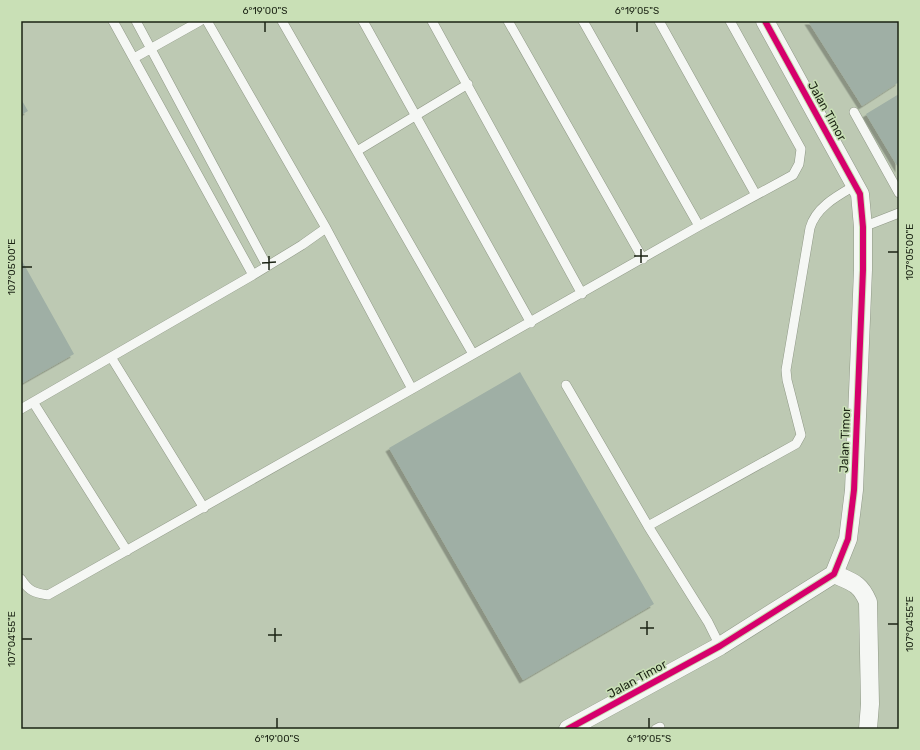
<svg xmlns="http://www.w3.org/2000/svg" width="920" height="750" viewBox="0 0 920 750" font-family="Rubik,sans-serif">
  <style>
    .building { fill: #9fafa5; filter: url(#shadow) }
    .lines { fill: none; stroke-linecap: round; stroke-linejoin: round }
    .service-casing { stroke: #8f9886; stroke-width: 10 }
    .minor-casing { stroke: #8f9886; stroke-width: 19 }
    .service { stroke: #f5f7f4; stroke-width: 9 }
    .minor { stroke: #f5f7f4; stroke-width: 18 }
    .cycleway-casing { stroke: #c9e0b6; stroke-width: 8 }
    .cycleway { stroke: #d6006c; stroke-width: 6 }
    .ticks { fill: none; stroke: #1b2314; stroke-width: 1.5 }
    .labels { text-anchor: middle; dominant-baseline: central; stroke-width: 3; stroke-linejoin: round; paint-order: stroke }
    .street-label { font-size: 12px; fill: #1b2314; stroke: #c9e0b6 }
    .neatline { fill: none; stroke: #1b2314; stroke-width: 1.5 }
    .ticks-label { font-size: 10px; text-anchor: middle; fill: #1b2314 }
  </style>
  <defs>
    <filter id="shadow"><feDropShadow dx="-3.5" dy="3.5" stdDeviation="0" flood-color="#0004"/></filter>
  </defs>
  <rect width="100%" height="100%" fill="#bdc9b3"/>
  <path class="building" d="M808,21H899V82L862,106Z
    M899,94V169L866,114Z
    M21,99L28,111L21,115Z
    M21,259L74,354L21,384Z
    M520,372L654,604L523,680L389,448Z"/>
  <g class="lines">
    <g class="service-casing">
      <path id="service" d="M113,21L253,275
        M136,21L267,266
        M207,21L326,228L412,389L699,226L793,175L799,164L801,149L730,21
        M282,21L473,354
        M363,21L531,323
        M432,21L582,294
        M508,21L643,259
        M583,21L699,226
        M659,21L756,195
        M134,58L200,21
        M854,112L899,193
        M357,151L468,84
        M863,227L899,213
        M111,357L204,508
        M566,385L648,526
        M33,402L127,551
        M21,409L253,275L302,245L326,228
        M21,579C29,591 34,593 48,595L412,389
        M720,646L708,622L648,526L796,444L801,435L787,380L786,370L810,228C816,207 837,196 856,185
        M656,729L660,727"/>
    </g>
    <g class="minor-casing">
      <path id="minor" d="M834,574C852,582 860,583 868,602L870,704L868,729
        M568,729L720,646L834,574L848,539L854,490L863,270V227L860,194L765,21"/>
    </g>
    <use href="#service" class="service"/>
    <use href="#minor" class="minor"/>
    <g class="cycleway-casing">
      <path id="cycleway" d="M568,729L720,646L834,574L848,539L854,490L863,270V227L860,194L765,21"/>
    </g>
    <use href="#cycleway" class="cycleway"/>
  </g>
  <path class="ticks" d="M265,22V32M637,22V32M641,249V263M888,252H898M269,256V270M634,256H648M262,263L276,262M22,267H32M647,621V635M888,624H898M275,628V642M640,628H654M268,635H282M22,639H32M277,718V728M649,718V728"/>
  <g class="labels">
    <g class="street-label">
      <text transform="translate(827 111) rotate(61)">Jalan Timor</text>
      <text transform="translate(845 440) rotate(-88)">Jalan Timor</text>
      <text transform="translate(637 679) rotate(-29)">Jalan Timor</text>
    </g>
  </g>
  <rect width="920" height="750" fill="none" stroke="#c9e0b6" stroke-width="44"/>
  <rect x="22" y="22" width="876" height="706" class="neatline"/>
  <g class="ticks-label">
    <text x="265" y="14">6°19'00"S</text>
    <text x="637" y="14">6°19'05"S</text>
    <text transform="translate(909 252) rotate(-90)" y="4">107°05'00"E</text>
    <text transform="translate(11 267) rotate(-90)" y="4">107°05'00"E</text>
    <text transform="translate(909 624) rotate(-90)" y="4">107°04'55"E</text>
    <text transform="translate(11 639) rotate(-90)" y="4">107°04'55"E</text>
    <text x="277" y="742">6°19'00"S</text>
    <text x="649" y="742">6°19'05"S</text>
  </g>
</svg>
